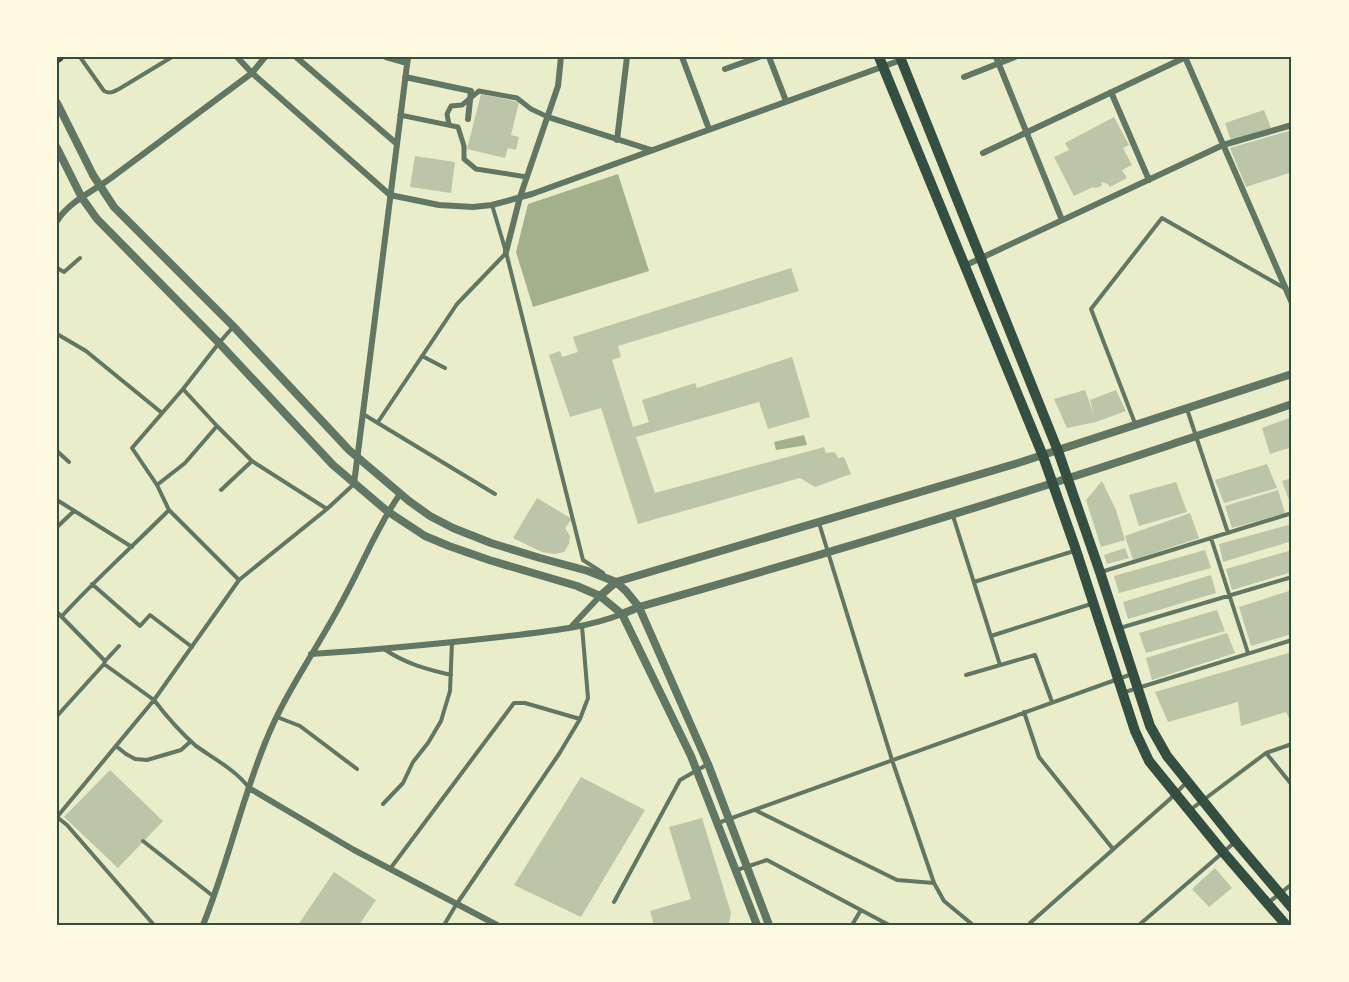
<svg xmlns="http://www.w3.org/2000/svg" width="1349" height="982" viewBox="0 0 1349 982" font-family="'Libre Baskerville',serif">
  <style>
    .water { fill: #a3b18a }
    .building { fill: #bcc5a7 }
    .lines { fill: none; stroke-linecap: round; stroke-linejoin: round }
    .service { stroke: #617663; stroke-width: 4 }
    .pedestrian { stroke: #617663; stroke-width: 5 }
    .minor { stroke: #617663; stroke-width: 6 }
    .tertiary { stroke: #617663; stroke-width: 8 }
    .primary { stroke: #344e41; stroke-width: 10 }
    .neatline { fill: none; stroke: #344e41; stroke-width: 2 }
  </style>
  <rect width="100%" height="100%" fill="#e9edc9"/>
  <path class="water" d="M618,174L649,271L533,307L516,252L528,204Z
    M804,435L807,445L776,450L774,442Z"/>
  <path class="building" d="M481,94L519,102L511,135L519,137L516,150L508,148L505,158L467,149Z
    M1264,110L1271,128L1231,141L1225,123Z
    M1114,117L1129,145L1123,148L1132,165L1122,170L1127,178L1110,187L1108,184L1101,182L1102,186L1095,188L1093,187L1074,196L1054,157L1069,150L1065,143Z
    M1292,130V172L1246,187L1230,148Z
    M415,156L455,162L451,193L410,187Z
    M791,268L799,291L618,346L621,357L612,360L633,427L649,422L642,400L695,383L697,388L792,357L810,417L768,429L759,402L636,437L655,493L824,447L826,453L834,452L836,454L838,458L844,457L851,474L815,487L800,478L638,524L601,408L570,417L549,355L560,351L562,357L578,352L573,337Z
    M1085,390L1094,415L1090,400L1116,390L1126,411L1096,422L1067,428L1054,399Z
    M1292,417V447L1270,454L1262,428Z
    M1267,464L1277,488L1224,503L1215,480Z
    M1292,478V508L1282,481Z
    M1102,481L1116,510L1125,540L1101,547L1086,500Z
    M1176,482L1187,512L1139,526L1129,495Z
    M1278,490L1285,513L1232,528L1225,506Z
    M537,498L572,519L565,528L570,536L569,544L564,552L554,554L542,552L513,538Z
    M1190,513L1199,538L1133,560L1125,536Z
    M1292,524V541L1223,562L1219,544Z
    M1125,548L1129,558L1107,564L1104,555Z
    M1205,550L1211,568L1119,593L1114,576Z
    M1292,550V572L1232,590L1226,569Z
    M1211,575L1216,593L1128,619L1123,602Z
    M1292,590V634L1251,646L1239,607Z
    M1217,610L1225,631L1146,653L1139,633Z
    M1227,633L1235,653L1152,680L1146,658Z
    M1292,652V724L1286,712L1241,726L1238,702L1168,722L1155,692Z
    M110,770L163,821L118,868L64,817Z
    M581,777L645,810L581,917L514,885Z
    M702,818L731,913L729,923L726,925H654L650,911L691,899L669,827Z
    M1215,868L1232,888L1209,907L1192,889Z
    M334,872L376,900L359,925H298Z"/>
  <g class="lines">
    <path class="service" d="M80,57L104,91C110,94 113,92 119,89L172,57
      M492,205L506,252L583,560L603,573
      M57,268L64,272L80,258
      M233,327L219,343L183,389L132,448L157,485L169,510L239,580
      M57,334L86,351L162,413
      M422,356L445,368
      M183,389L217,426L252,461L327,509
      M1187,409L1228,533
      M363,414L495,494
      M378,422L457,304L506,253
      M1136,426L1091,309L1162,218L1286,289
      M57,451L69,462
      M157,485L185,463L217,426
      M221,490L252,461
      M57,500L132,547
      M953,516L1000,665
      M819,523L892,760L934,883
      M57,527L74,511
      M1211,538L1248,653
      M1101,572L1292,513
      M974,582L1074,551
      M92,584L140,626L150,615L192,647
      M57,612L105,661L104,664L154,700L57,817
      M62,616C96,579 133,546 169,510
      M1120,628L1292,577
      M991,636L1091,604
      M384,649C406,664 426,669 451,675
      M105,661L119,646
      M966,675L1035,655L1052,702
      M1125,692L1292,640
      M1024,712L1039,757L1113,849
      M57,716L104,664
      M277,717L300,726L357,769
      M116,746L126,754L135,759L147,760L181,750L191,741
      M1266,753L1292,785
      M249,788C237,771 213,758 196,746C180,732 167,717 154,700L239,580L327,509L354,484
      M383,804L403,783L413,762L428,743L441,721L450,691L452,642
      M755,810L897,880L934,883L944,901L973,925
      M1190,810L1266,753L1292,744
      M57,817L67,825L154,925
      M718,823L1132,674
      M143,841L213,896
      M390,869L514,703H525L580,719
      M737,870L767,860L889,925
      M614,902L680,780L708,764
      M1268,903L1292,884
      M1030,923L1170,799L1186,783
      M444,925L456,905L559,754L580,719L588,698L582,626
      M852,925L861,910
      M1139,925L1235,842"/>
    <path class="pedestrian" d="M400,115L458,127L464,146V159L476,169L527,177
      M449,125L447,114L451,106L462,105L479,91L517,98L531,109L548,117"/>
    <path class="minor" d="M237,57L252,73L390,195L439,205L473,207L492,205L532,194L901,60
      M296,57L397,144
      M386,57L407,63
      M682,57L709,129
      M769,57L786,101
      M996,57L1062,220
      M1185,57L1292,303
      M725,69L759,57
      M405,77L471,91L468,119
      M964,77L1015,57
      M1111,92L1149,180
      M548,117L651,150
      M617,140L627,57
      M983,153L1186,57
      M57,221C70,201 92,192 111,178C158,143 205,108 252,73L265,57
      M506,252L520,197L558,86L561,57
      M964,266L1223,145L1292,125
      M354,484L408,57
      M572,626L600,596
      M311,654C374,650 437,644 500,637C540,632 584,629 622,614
      M249,788L354,850L497,925
      M203,925C227,866 241,802 265,743C286,690 320,645 346,594C364,561 378,525 400,494"/>
    <path class="tertiary" d="M57,103L93,175L114,207L233,326L349,450L409,501L430,516L453,528L491,543L540,558L588,571L616,582L626,591L639,607L642,614L708,764L769,925
      M57,148L82,198L97,219L219,343L333,465L387,511L425,536L449,546L489,560L577,586L600,596L622,614L691,756L757,925
      M600,596L616,582L1018,463L1292,374
      M622,614L639,607C816,557 992,504 1167,446C1208,432 1250,419 1292,404"/>
    <path class="primary" d="M879,57L1043,456L1076,550L1135,731L1149,761L1223,852L1286,925
      M900,57L1058,451L1100,572L1150,726L1167,756L1236,842L1292,908
      M57,58L59,57"/>
  </g>
  <rect width="1349" height="982" fill="none" stroke="#fefae0" stroke-width="117"/>
  <rect x="58" y="58" width="1232" height="866" class="neatline"/>
</svg>
